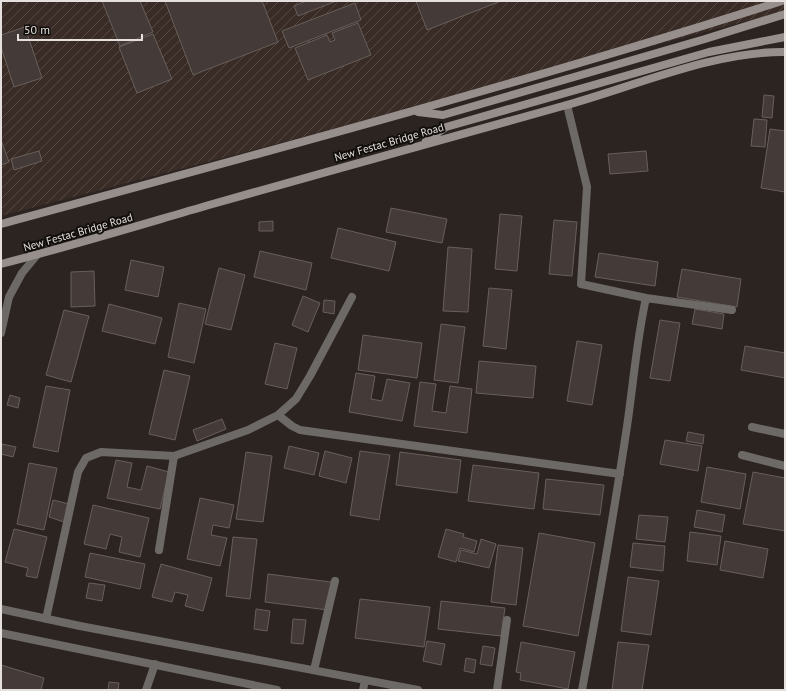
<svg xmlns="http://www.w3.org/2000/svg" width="786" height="691" viewBox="0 0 786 691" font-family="'PT Sans',sans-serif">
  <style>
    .industrial { fill: url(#industrial-furrows) }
    .building { fill: #443b38; stroke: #685f5b }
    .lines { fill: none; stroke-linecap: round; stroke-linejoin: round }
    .lane { stroke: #6d6967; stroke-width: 8 }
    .street { stroke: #6d6967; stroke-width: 8 }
    .secondary { stroke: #968f8c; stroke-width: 8 }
    .labels { text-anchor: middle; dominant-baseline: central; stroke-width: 4; stroke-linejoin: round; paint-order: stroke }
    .street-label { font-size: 11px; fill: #e5e0de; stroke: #110e0c }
  </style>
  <defs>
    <pattern id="industrial-furrows" width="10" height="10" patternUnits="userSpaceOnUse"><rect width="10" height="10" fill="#392b25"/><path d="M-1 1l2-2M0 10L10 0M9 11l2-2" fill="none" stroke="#564944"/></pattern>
  </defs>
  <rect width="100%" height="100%" fill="#2c2421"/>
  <path class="industrial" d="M1,1H785V11L1,216Z"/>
  <path class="building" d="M102,1H140L153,32L120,46Z
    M165,1H262L278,42L193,75Z
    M306,1H333L334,2L298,16L294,6Z
    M416,1H501L427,30Z
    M355,3L361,20L289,48L282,31Z
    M358,23L371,55L308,80L295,48L327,35L330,42L335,40L332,33Z
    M25,27L42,78L14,87L1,47V35Z
    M153,34L172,79L137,93L119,47Z
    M764,95L774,96L772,118L762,117Z
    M754,119L767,120L765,147L751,146Z
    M770,129L785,131V192L761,188Z
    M1,140L9,162L1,165Z
    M39,151L42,161L14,170L11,159Z
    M646,151L648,171L610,174L608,154Z
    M391,208L447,219L442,243L386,232Z
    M500,214L522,216L517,271L495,269Z
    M554,220L577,222L572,276L549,274Z
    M273,221V231H259V222Z
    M338,228L396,242L389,271L331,258Z
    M448,247L472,249L468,312L443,311Z
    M260,251L312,263L306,290L254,277Z
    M599,253L658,262L655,286L595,277Z
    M131,260L164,267L158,297L125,290Z
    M219,268L245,275L231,330L205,324Z
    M682,269L741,279L737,307L677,297Z
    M94,271L95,306L71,307V272Z
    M489,288L512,290L506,349L483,346Z
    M303,296L320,303L308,332L292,325Z
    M324,300L335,301L334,314L323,312Z
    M179,303L206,309L194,363L168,357Z
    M109,304L162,318L155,344L102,331Z
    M695,309L724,314L722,329L692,324Z
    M64,310L89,316L71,382L46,375Z
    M660,320L680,323L670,381L650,378Z
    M441,324L465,327L458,383L434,380Z
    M363,335L422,343L417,378L358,370Z
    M577,341L602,345L592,405L567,401Z
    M275,343L297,348L287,389L265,384Z
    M745,346L785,353V378L741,370Z
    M479,361L536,366L533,398L476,393Z
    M164,370L190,376L175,440L149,434Z
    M356,373L375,376L371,399L382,401L387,379L410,383L402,421L349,412Z
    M420,382L436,384L432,411L446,413L450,386L472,389L467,433L414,426Z
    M46,386L70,390L58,452L33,447Z
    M10,395L20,398L18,408L7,405Z
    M222,419L226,429L197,441L193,430Z
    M688,432L704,435L703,444L686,441Z
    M665,440L702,446L698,471L660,464Z
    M2,444L16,447L13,457L1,454Z
    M289,446L319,453L314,475L284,468Z
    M325,451L352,458L346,483L319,476Z
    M360,451L390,455L379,520L350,515Z
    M246,452L272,456L263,522L236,519Z
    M400,452L461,460L457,493L396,485Z
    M116,460L132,463L127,487L141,490L147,466L169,472L160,509L107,498Z
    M29,463L57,468L44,530L17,524Z
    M473,465L539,473L534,509L468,501Z
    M707,467L746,474L740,509L701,502Z
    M753,472L785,478V531L743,524Z
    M546,479L604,485L600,515L543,509Z
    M200,498L234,505L229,528L213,525L211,535L227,538L220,566L187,559Z
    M53,500L69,504L64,522L49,517Z
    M93,505L149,518L140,557L119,552L122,537L110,534L106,549L84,544Z
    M697,510L725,515L722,532L694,527Z
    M639,515L668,517L665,542L636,539Z
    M14,529L47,537L37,578L26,576L28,568L5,562Z
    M446,529L464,534L463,537L477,541L474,552L460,548L456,562L438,557Z
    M690,532L721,536L717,565L687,561Z
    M539,533L595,543L578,636L523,626Z
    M233,537L257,539L250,599L226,596Z
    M481,539L496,544L489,568L458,561L461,550L477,554Z
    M725,541L768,549L763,578L720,570Z
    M633,543L665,546L663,571L630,567Z
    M498,545L523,548L516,605L491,602Z
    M90,553L145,564L140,589L85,577Z
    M161,564L212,578L203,611L185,606L188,595L175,592L172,602L152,597Z
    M268,574L331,582L328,610L265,602Z
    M628,577L659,581L651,635L621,631Z
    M89,583L105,585L102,601L86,598Z
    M360,599L430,607L424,647L355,638Z
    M441,601L505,608L501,636L438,629Z
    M256,609L270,611L267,631L254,629Z
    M293,619L306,620L303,644L291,643Z
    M427,641L445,644L441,665L423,661Z
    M521,642L575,652L568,689L520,680L521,673L516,672Z
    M618,642L649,645L642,690H612Z
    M483,646L495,648L492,666L480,664Z
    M466,658L476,660L474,673L464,671Z
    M1,665L44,678L41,690H1Z
    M109,682L119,683L118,690H108Z"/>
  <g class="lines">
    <path class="lane" d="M752,427L785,434
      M742,455L785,466
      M159,550L174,456
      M314,670L335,581
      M146,690L155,664
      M497,690L507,620"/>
    <path class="street" d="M567,105L587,187L581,284L646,298L732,310
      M1,333L9,297L22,273L37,255
      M278,415L292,426L300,430L620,474
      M1,609L80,626L418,690
      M46,619L78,472L86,458L101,452L174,456L248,430L278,415L296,399L310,376L352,297
      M1,633L277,690
      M363,690L365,680
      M582,690C598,604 613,519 626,433C633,388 636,343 646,298"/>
    <path class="secondary" d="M418,112L443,115L705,39L785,14
      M426,141L446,127L709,52L785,37
      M1,224C262,153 524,83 782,1
      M1,264C71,246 140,225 209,205C327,172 445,138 563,106C633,87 713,51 785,52"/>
  </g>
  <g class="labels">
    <g class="street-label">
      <text transform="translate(389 142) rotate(-16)">New Festac Bridge Road</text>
      <text transform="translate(78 232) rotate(-16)">New Festac Bridge Road</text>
    </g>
  </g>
  <rect width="786" height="691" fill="none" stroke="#e5e0de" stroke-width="4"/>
  <path d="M18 34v6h124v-6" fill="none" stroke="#e5e0de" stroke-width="2"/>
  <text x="24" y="34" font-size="12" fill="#e5e0de" stroke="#110e0c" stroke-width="3" paint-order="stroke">50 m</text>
</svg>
